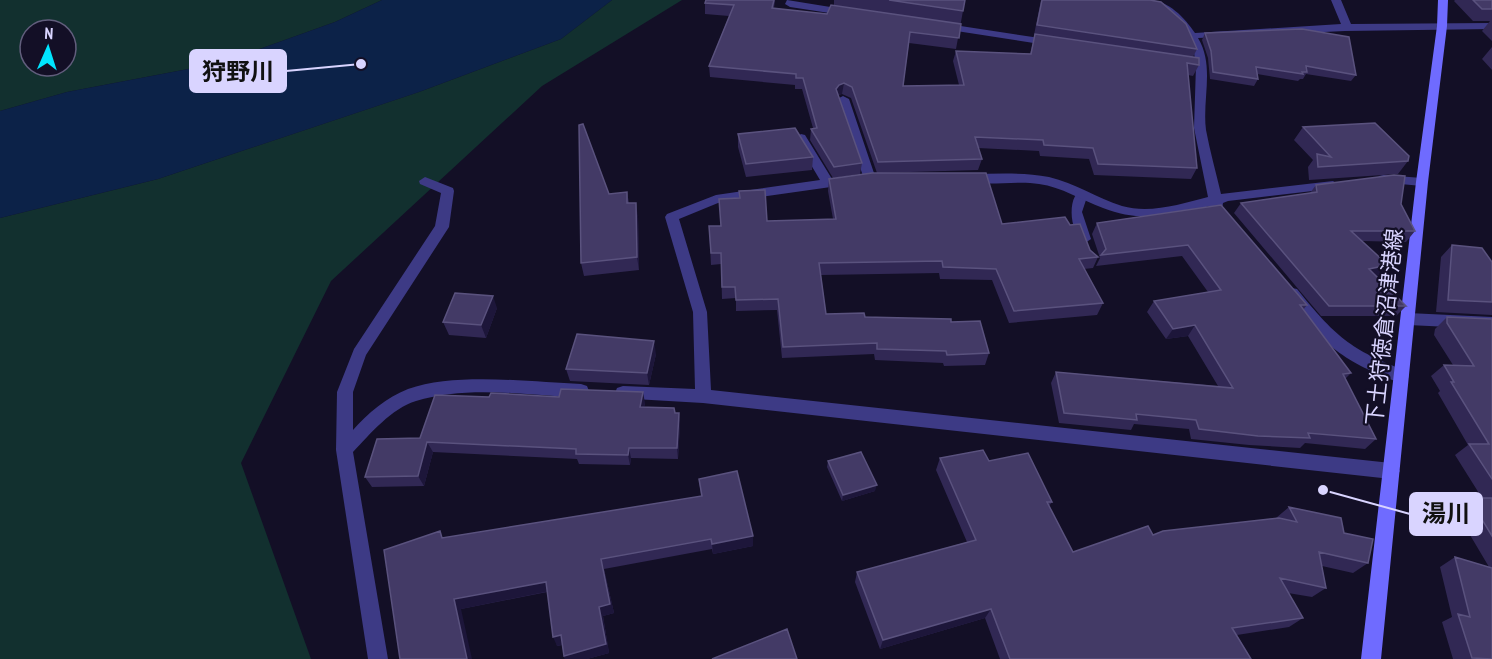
<svg xmlns="http://www.w3.org/2000/svg" width="1492" height="659" viewBox="0 0 1492 659" font-family="'PT Sans Narrow','Noto Sans JP',sans-serif">
  <style>
    .green { fill: #12302f; fill-rule: evenodd }
    .water { fill: #0c2248 }
    .lines { fill: none; stroke-linecap: round; stroke-linejoin: round }
    .lane { fill: #3d3a85; fill-rule: evenodd }
    .street { fill: #3d3a85; fill-rule: evenodd }
    .secondary { fill: #6f6bff; fill-rule: evenodd }
    .wall { fill: #312854 }
    .shaded-wall { fill: #1d163a }
    .building { fill: #433a66; stroke: #5a527e; stroke-width: 1.5 }
    .labels { text-anchor: middle; dominant-baseline: central; stroke-width: 4.5; stroke-linejoin: round; paint-order: stroke }
    .street-label { font-size: 22px; fill: #d9d4ff; stroke: #130f26 }
    .leader { fill: none; stroke: #d9d4ff; stroke-width: 2 }
    .callout-dot { fill: #d9d4ff; stroke: #130f26; stroke-width: 2 }
    .callout { fill: #d9d4ff; stroke: #d9d4ff; stroke-width: 2 }
    .callout-label { font-size: 24px; text-anchor: middle; font-weight: bold; fill: #111 }
  </style>
  <rect width="100%" height="100%" fill="#130f26"/>
  <path class="green" d="M0,0H382L335,22L220,63L67,92L0,111ZM30,30H66V66H30Z
    M612,0H682L542,86L331,281L241,463L311,659H0V218L158,179L419,92L561,39Z"/>
  <path class="water" d="M382,0H612L561,39L419,92L158,179L0,218V111L67,92L220,63L335,22Z"/>
  <g class="lines">
    <path class="lane" d="M1082,190L1088,194L1082,212L1091,239L1085,243C1071,238 1065,196 1082,190Z"/>
    <path class="street" d="M787,0L849,10L854,13L849,16L790,7L785,4Z
      M1149,0C1168,0 1185,18 1195,33L1341,24L1331,0H1341L1351,24L1492,23V29L1345,31L1198,38C1215,66 1202,99 1206,130C1210,151 1216,173 1221,194L1333,181L1339,185L1338,188L1228,201L1223,203L1222,210H1212L1210,206C1173,215 1140,223 1103,208C1081,200 1062,187 1039,184C1016,180 987,187 965,181L964,178L965,175L970,174C996,174 1023,172 1049,177C1075,183 1097,198 1122,206C1150,214 1181,204 1208,197L1194,128L1196,65L1193,47L1180,26Z
      M941,23L1053,40L1058,43L1053,46L937,28L936,26Z
      M843,96L849,99L876,179L875,182H865L864,179L837,99Z
      M801,134L805,135L832,179L852,178L853,181L852,184L718,203L679,219L707,312L711,390L1391,463L1397,466L1400,471L1397,476L1391,479L703,403L617,398L615,393L617,388L623,386L695,389L693,312L665,217L667,214L716,195L820,180L795,138Z
      M1384,175L1422,178L1428,182L1422,186L1379,182L1378,179L1379,176Z
      M425,177L453,188L454,191L449,227L366,355L353,392V430C367,414 387,397 408,389C456,372 530,382 581,384L587,386L589,391L587,396L581,398C529,395 466,385 416,401C392,408 370,434 353,452L388,659H368L336,450L337,392L354,349L435,226L441,193L420,184L419,181Z
      M1292,288L1297,289C1335,336 1350,350 1407,371L1409,376L1407,381L1401,382L1395,381C1339,359 1324,344 1287,297L1285,293Z
      M1408,313L1492,317V329L1408,325L1403,323L1401,319L1403,315Z"/>
    <path class="secondary" d="M1438,0H1448L1447,26L1428,182L1381,659H1361L1416,182L1437,26Z"/>
  </g>
  <path class="wall" d="M706,0H775L774,8L827,14L834,5V0H965L956,49L909,43L903,86L959,85L953,61L956,51L1030,54L1035,35H1034L1041,0H1150L1197,49L1193,57L1199,65L1193,76L1188,75L1197,168L1191,179L1094,175L1089,159L1040,156L1039,151L978,148L982,159L978,170L877,173L851,98L842,94L838,95L862,163L860,174L833,178L810,140L811,129L813,128L802,89H795V85L710,77L709,66L729,16L705,14V3Z
    M1455,0H1492V41L1482,31L1490,21H1473L1454,1Z
    M1205,33L1356,75L1351,81L1306,74L1303,79H1300L1298,81L1257,74L1258,79L1254,86L1210,79L1208,58L1202,40Z
    M1492,47V70L1482,59Z
    M1303,127L1408,161L1398,174L1309,180L1308,167L1313,160L1294,140Z
    M738,134L813,157L812,170L746,177L738,147Z
    M829,179L1002,224L1070,225L1090,250L1098,257L1093,268L1084,269L1103,303L1097,315L1009,323L992,280L940,279L939,273L821,275L826,314L951,322L989,353L985,365L944,366L943,363L875,360L874,354L782,358L777,310L736,311V298L722,299L721,264L711,265L709,226H720L739,198V191L767,221L833,219L828,191Z
    M1316,185L1401,204L1415,231L1406,242L1362,241L1388,265L1379,275L1375,276L1406,306L1396,316H1321L1234,213L1241,203L1310,193Z
    M627,192L629,203L638,216L639,270L584,276L581,263Z
    M1221,205L1307,305L1303,310L1351,373L1345,379L1376,439L1365,449L1305,443L1300,448L1249,445L1191,439L1189,429L1134,424L1131,430L1059,423L1051,383L1056,372L1218,386L1188,336L1166,339L1147,312L1154,301L1208,292L1182,256L1096,266L1100,258L1092,234L1097,223Z
    M1452,245L1492,262V315L1436,312L1441,257Z
    M497,308L486,338L449,335L443,322Z
    M1447,317L1492,319V659H1453L1442,622L1452,617L1440,567L1455,557L1489,567L1454,508L1469,498H1482L1455,455L1468,445L1438,393L1440,391L1431,376L1444,365H1453L1434,335L1435,329Z
    M656,354L649,385L570,381L566,369Z
    M645,403L644,407L675,413H679L680,423L678,459L631,458L630,465L579,464L577,459L433,452L424,486L372,487L365,477L420,438Z
    M940,458L989,461L1052,502L1049,506L1073,552L1153,535L1276,518L1289,507L1344,533L1368,563L1353,573L1322,566L1326,588L1312,597L1288,593L1303,618L1289,627L1237,635L1251,659H1000L985,618L880,649L855,582L857,572L967,542L936,470Z
    M828,461L875,491L842,501L827,467Z
    M699,479L753,536V546L713,554L712,549L604,569L614,613L603,616L609,653L587,659H565L564,656L562,645L557,646L547,592L461,609L445,538L701,496Z"/>
  <path class="shaded-wall" d="M844,83L842,94L837,95L836,89L839,85Z
    M636,203L638,216L639,270L637,257Z
    M1388,265L1379,275L1360,279L1369,269Z
    M493,296L497,308L486,338L481,325Z
    M1195,325L1188,336L1166,339L1173,329Z
    M654,341L656,354L649,385L647,373Z
    M643,392L645,403L642,418L640,407Z
    M679,413L680,423L678,459L677,448Z
    M427,442L433,452L424,486L418,476Z
    M629,448L631,458L630,465L628,455Z
    M877,485L875,491L842,501L843,495Z
    M753,536V546L713,554L712,544Z
    M601,559L604,569L614,613L603,616L609,653L587,659H565L564,656L599,607Z
    M546,582L550,591L461,609L472,659H467L454,599Z
    M991,609L985,618L880,649L883,640Z
    M561,635L565,644L557,646L553,637Z"/>
  <path class="building" d="M706,0H774L772,8L827,14L831,5L961,24L959,38L910,32L903,86L964,85L956,51L1031,54L1035,34L1199,58V65L1187,63L1197,168L1098,164L1093,148L1044,145L1043,140L975,137L982,159L878,162L852,87L844,83L839,85L836,89L862,163L834,167L811,129L817,128L803,78H796V74L709,66L734,5L705,3Z
    M889,0H965L963,11Z
    M1042,0H1150L1161,2L1186,24L1197,49L1037,25Z
    M1473,0H1492V9H1482Z
    M1302,29L1349,37L1356,75L1306,66L1307,72H1302L1303,74L1256,67L1258,79L1213,72L1211,51L1205,33Z
    M1375,123L1409,156L1408,161L1318,167L1317,154L1331,157L1303,127Z
    M583,124L609,194L627,192V203H636L637,257L581,263L579,125Z
    M795,128L813,157L746,164L738,134Z
    M872,173H986L1002,224L1065,217L1070,225L1080,224L1090,250L1098,257L1079,259L1103,303L1014,311L996,269L943,267L942,261L819,263L826,314L864,313L865,317L951,319V322L980,321L989,353L947,355L946,351L877,349V343L783,347L778,299L736,300L735,287H722L721,253H711L709,226H721L719,199L740,198L739,191L765,190L767,221L836,219L829,179Z
    M1394,175L1405,176L1401,204L1415,231H1351L1388,265L1369,269L1406,306H1329L1241,203L1317,192L1316,185Z
    M1221,205L1307,305H1300L1351,373L1343,374L1376,439L1308,433L1310,438L1258,436L1199,429L1196,420L1136,414L1137,420L1064,413L1056,372L1233,388L1195,325L1173,329L1154,301L1221,290L1188,245L1101,255L1106,249L1097,223Z
    M1452,245L1482,248L1492,262V302L1448,300Z
    M455,293L493,296L481,325L443,322Z
    M1447,317L1492,319V479L1469,444H1489L1451,382H1454L1444,365L1474,366L1447,323Z
    M577,334L654,341L647,373L566,369Z
    M561,389L643,392L640,407L674,408L675,413H679L677,448H629L628,455L576,454V449L427,442L418,476L365,477L377,439L420,438L435,395L489,397L491,393L559,397Z
    M983,450L989,461L1028,453L1052,502H1047L1073,552L1148,526L1153,535L1163,531L1279,518L1297,522L1289,507L1341,518L1344,533L1373,539L1368,563L1319,552L1326,588L1280,578L1303,618L1232,628L1251,659H1010L991,609L883,640L857,572L976,540L940,458Z
    M861,452L877,485L843,495L828,461Z
    M737,471L753,536L712,544L711,539L601,559L610,604L599,607L606,644L564,656L561,635L553,637L546,582L454,599L467,659H400L384,550L440,531L442,538L702,496L699,479Z
    M1469,498H1492V536Z
    M1455,557L1492,568V659L1472,658L1458,614L1470,617Z
    M787,629L797,659H712Z"/>
  <g class="labels">
    <g class="street-label">
      <text transform="translate(1384 327) rotate(-84)">下土狩徳倉沼津港線</text>
    </g>
  </g>
  <path class="leader" d="M361 64L286 71M1323 490L1410 514"/>
  <g class="callout-dot">
    <circle cx="361" cy="64" r="6"/>
    <circle cx="1323" cy="490" r="6"/>
  </g>
  <g class="callout">
    <rect x="190" y="50" width="96" height="42" rx="6"/>
    <rect x="1410" y="493" width="72" height="42" rx="6"/>
  </g>
  <g class="callout-label">
    <text x="238" y="80">狩野川</text>
    <text x="1446" y="522">湯川</text>
  </g>
  <g transform="translate(48 48) rotate(3)"><circle r="28" fill="#130f26" stroke="#625e7d" stroke-width="1.5"/>
  <path d="M0-4.5L10 22L0 15L-10 22Z" fill="#00e5ff"/>
  <text y="-9" font-size="16" font-weight="bold" text-anchor="middle" fill="#d9d4ff">N</text>
  </g>
</svg>
